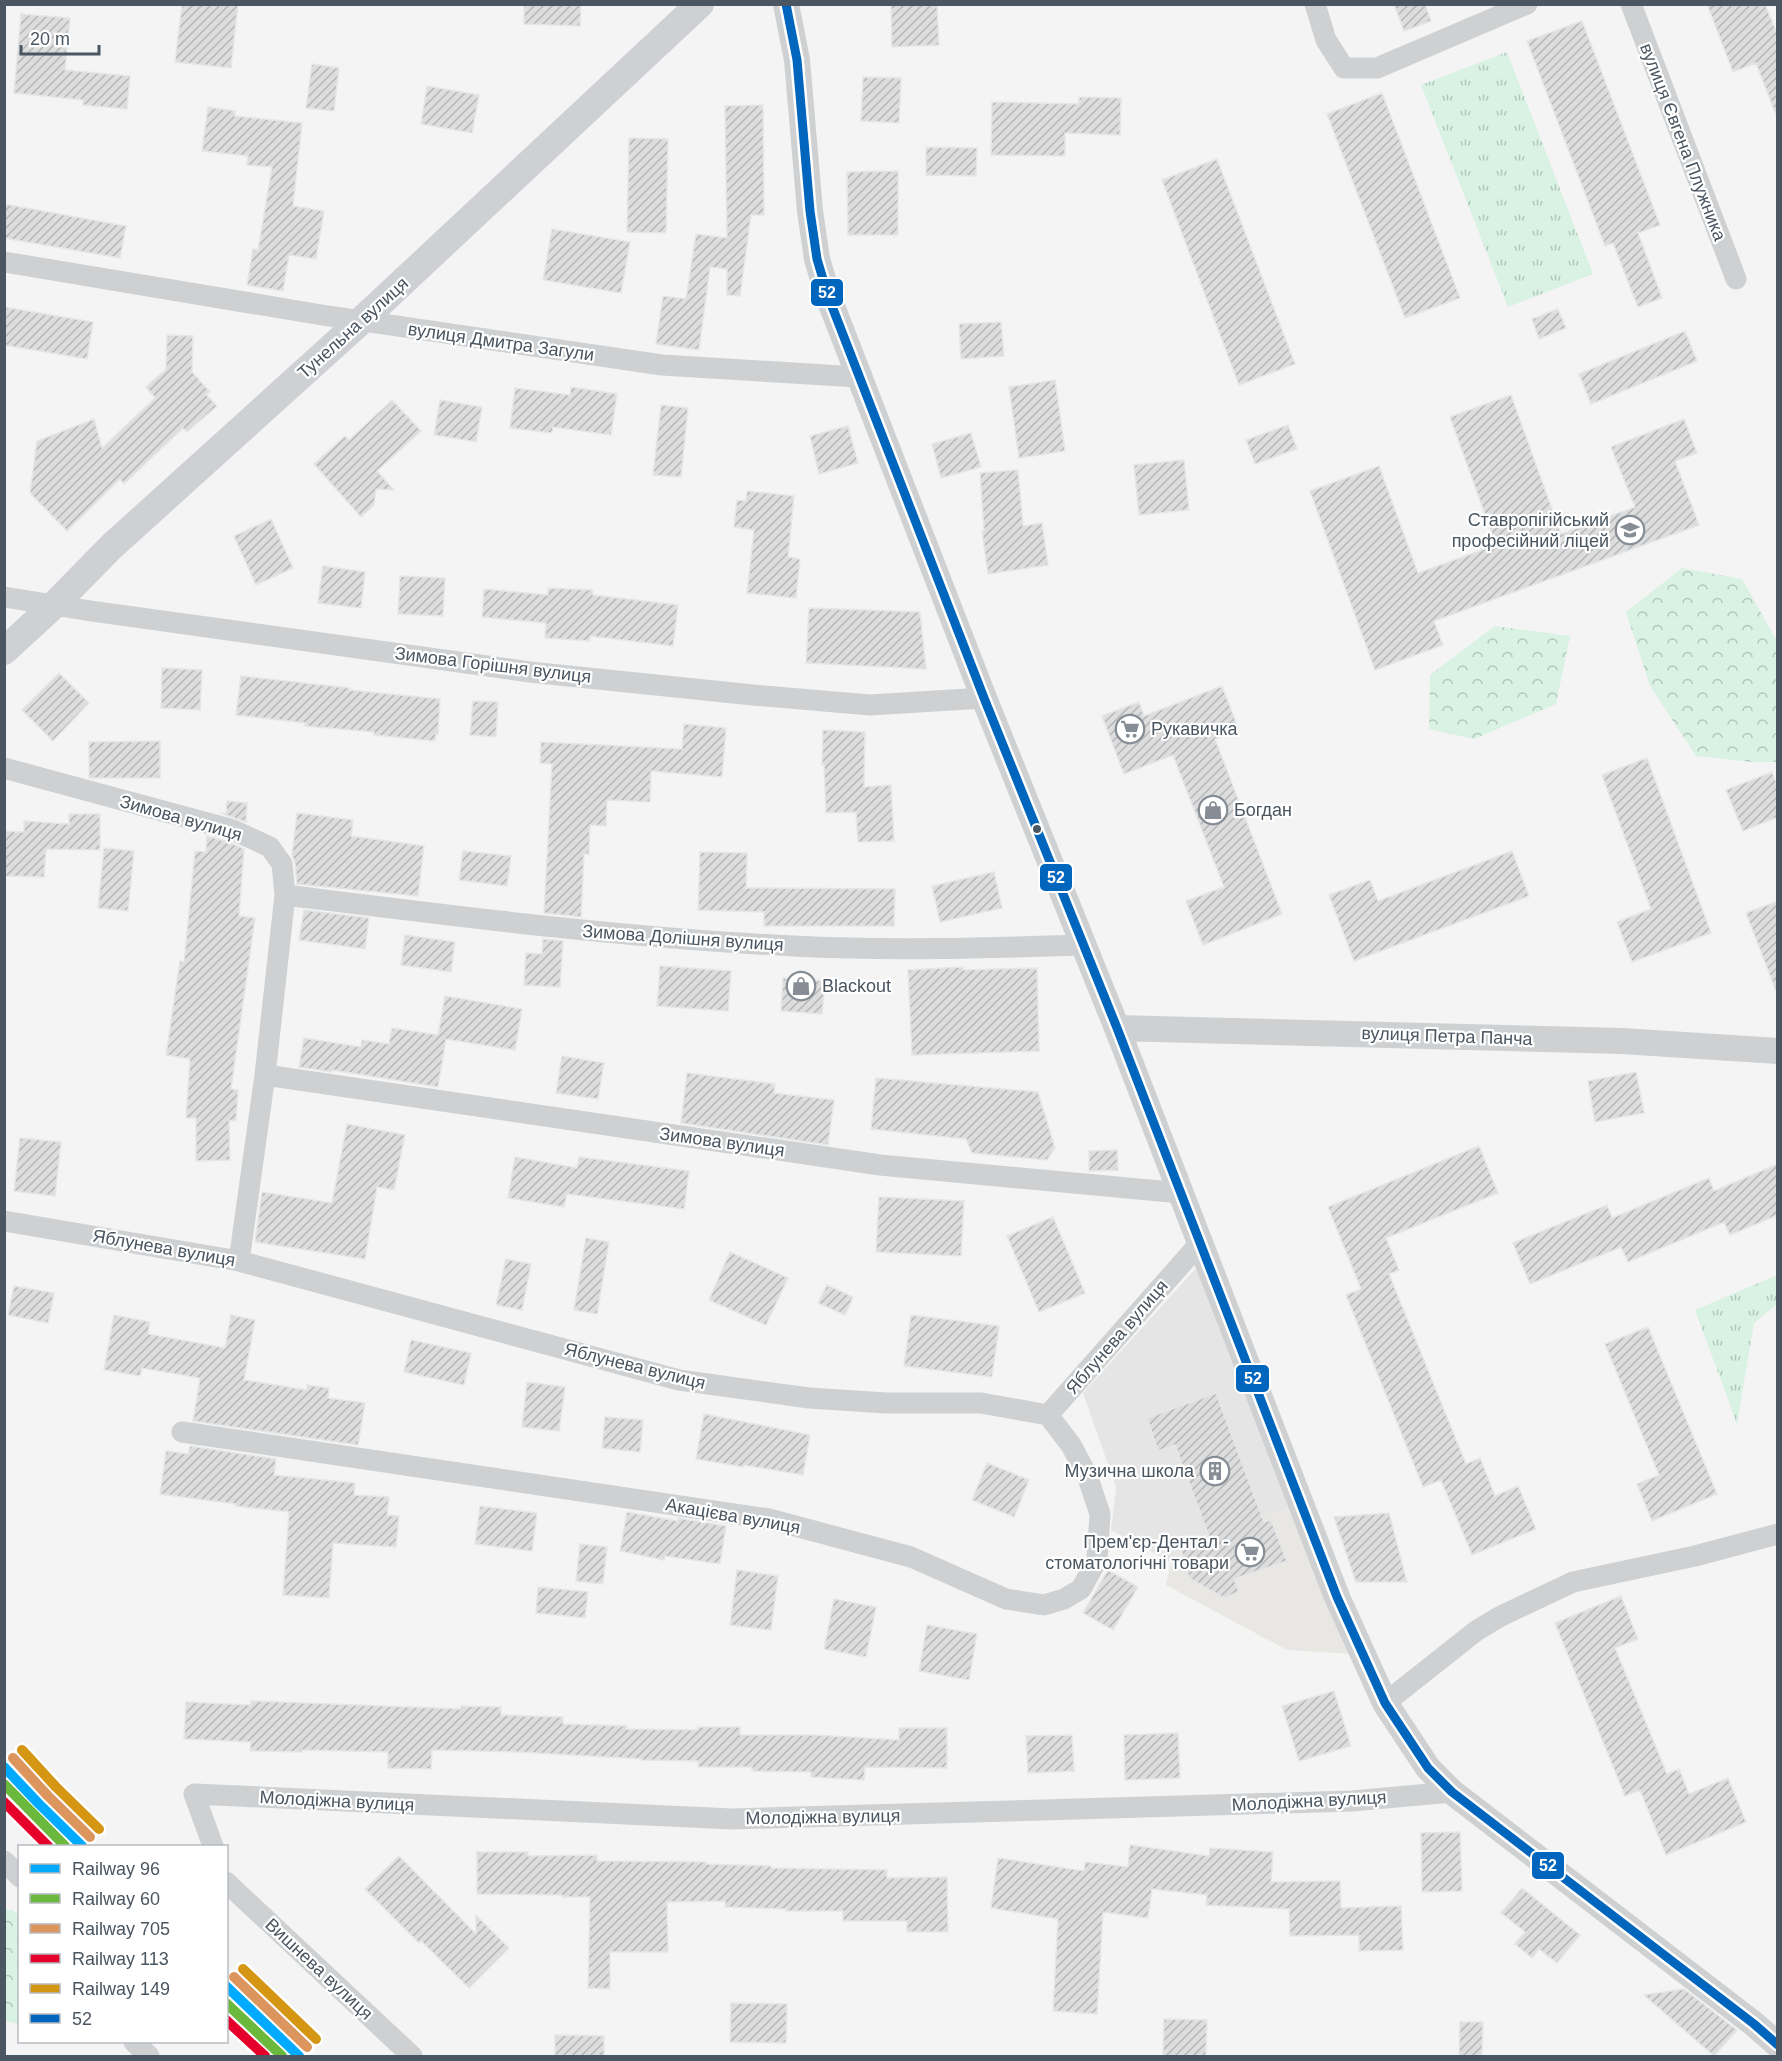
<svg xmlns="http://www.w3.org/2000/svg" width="1782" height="2061" viewBox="0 0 1782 2061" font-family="Helvetica,sans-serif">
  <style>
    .commercial { fill: #e8e7e3 }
    .education { fill: #e6e5e6 }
    .grass { fill: url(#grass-tufts) }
    .forest { fill: url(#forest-crowns) }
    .building { fill: url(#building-hatch); stroke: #e5e6e7; stroke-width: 1.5 }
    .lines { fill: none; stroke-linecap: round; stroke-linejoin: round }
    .minor { stroke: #ced0d2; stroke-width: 21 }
    .tertiary { stroke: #ced0d2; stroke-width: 26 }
    .secondary { stroke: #ced0d4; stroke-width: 28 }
    .bus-1-casing { stroke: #fff; stroke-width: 14 }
    .bus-1 { stroke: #0065bd; stroke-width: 9 }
    .rail-1-casing { stroke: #fff; stroke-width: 15 }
    .rail-2-casing { stroke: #fff; stroke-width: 15 }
    .rail-3-casing { stroke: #fff; stroke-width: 15 }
    .rail-4-casing { stroke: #fff; stroke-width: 15 }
    .rail-5-casing { stroke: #fff; stroke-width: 15 }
    .rail-1 { stroke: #0af; stroke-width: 10 }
    .rail-2 { stroke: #6ab83c; stroke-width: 10 }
    .rail-3 { stroke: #db955d; stroke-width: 10 }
    .rail-4 { stroke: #e4002b; stroke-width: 10 }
    .rail-5 { stroke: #d49613; stroke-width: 10 }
    .bus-dot { fill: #4a5661; stroke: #fff; stroke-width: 2 }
    .labels { text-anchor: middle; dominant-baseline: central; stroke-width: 4.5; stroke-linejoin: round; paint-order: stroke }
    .street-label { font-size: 18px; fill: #4a5661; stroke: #fff }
    .poi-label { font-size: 18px; fill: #4a5661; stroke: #fff; text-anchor: end }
    .line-badge { stroke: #fff; stroke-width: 2 }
    .badge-label { font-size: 16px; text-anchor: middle; font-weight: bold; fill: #fff }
  </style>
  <defs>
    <pattern id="grass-tufts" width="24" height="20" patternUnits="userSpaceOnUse" patternTransform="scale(1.5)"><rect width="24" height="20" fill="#d9f2e3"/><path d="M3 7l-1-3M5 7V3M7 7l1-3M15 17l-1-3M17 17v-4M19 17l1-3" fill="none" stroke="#b2c7bb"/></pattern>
    <pattern id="forest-crowns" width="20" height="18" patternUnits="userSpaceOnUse" patternTransform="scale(1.5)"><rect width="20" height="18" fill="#d9f2e3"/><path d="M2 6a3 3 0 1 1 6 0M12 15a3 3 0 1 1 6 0" fill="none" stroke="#b2c7bb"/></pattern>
    <pattern id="building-hatch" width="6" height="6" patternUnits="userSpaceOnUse" patternTransform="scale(1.5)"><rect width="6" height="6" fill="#ddddde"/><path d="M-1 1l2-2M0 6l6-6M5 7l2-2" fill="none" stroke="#b5b6b7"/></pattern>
  </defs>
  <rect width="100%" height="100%" fill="#f4f4f4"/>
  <path class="commercial" d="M1293,1506L1353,1654L1287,1650L1166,1585L1175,1546Z"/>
  <path class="education" d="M1198,1266L1293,1506L1175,1546L1171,1562L1111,1530L1116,1487L1083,1393Z"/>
  <path class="grass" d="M1507,52L1593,274L1508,307L1421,85Z
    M1777,1275V1304L1754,1323L1737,1424L1695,1310Z"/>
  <path class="forest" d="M1682,568L1742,579L1777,641V762H1752L1696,756L1650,686L1626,612Z
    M1495,626L1570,636L1556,704L1474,739L1429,729L1430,675Z
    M4,1910H13L19,1916V2024L5,2021Z"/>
  <path class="building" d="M182,4H238L231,68L175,62Z
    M524,4H581L580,26L524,24Z
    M891,4H937L939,45L892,47Z
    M1394,4H1425L1431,21L1404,31Z
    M1707,4H1765L1778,36V115H1776L1756,63L1733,72Z
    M21,14L70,18L65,70L130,76L127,109L83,105V100L14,93Z
    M1582,21L1660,225L1638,233L1662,298L1638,307L1613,243L1605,246L1527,41Z
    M312,64L339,68L334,111L306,108Z
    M863,77L901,78L899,123L861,121Z
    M427,86L479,95L472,133L421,124Z
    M1382,93L1460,298L1405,318L1327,114Z
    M1079,97L1121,98L1120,135L1065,133V156L991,155L992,102L1079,104Z
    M763,105L764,215H751L740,296L727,295V269L710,267L699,350L656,344L663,296L686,299L696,234L727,238L725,106Z
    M208,107L235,111V116L302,123L293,206L324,211L316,259L289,255L283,291L247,285L253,249L258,250L272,167L247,165L248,156L202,151Z
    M629,138L668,139L666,233L627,232Z
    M926,147L977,148L976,176L926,175Z
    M1217,159L1295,364L1239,385L1162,180Z
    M898,171V235H848L847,172Z
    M4,204L126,226L120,258L4,238Z
    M552,229L630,242L621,293L543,280Z
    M4,307L93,322L87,359L4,345Z
    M1558,309L1566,328L1539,339L1532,319Z
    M1001,322L1004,356L961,359L959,324Z
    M1685,331L1697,361L1591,404L1579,374Z
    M167,335L193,336L192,372L210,392L206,394L217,406L187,432L183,428L124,484L120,479L67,531L30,493L37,441L94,419L102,448L155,398L146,387L166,369Z
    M1055,380L1065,451L1019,458L1009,387Z
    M571,387L617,394L611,435L553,427L552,433L510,428L515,388L570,395Z
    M1511,395L1561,534L1635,507L1611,447L1684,419L1697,453L1675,461L1699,525L1434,621L1443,645L1375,670L1310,491L1379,466L1418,573L1496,545L1450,417Z
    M392,400L421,431L377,471L394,490L376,489L374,505L361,517L314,464L345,436L349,440Z
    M440,400L482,407L476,442L434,435Z
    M661,405L688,408L681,477L653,475Z
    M1288,425L1297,449L1255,464L1246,440Z
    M848,426L858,463L819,474L810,436Z
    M971,433L981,467L941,478L932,444Z
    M1184,460L1189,510L1139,515L1134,465Z
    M1018,470L1023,526L1042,523L1048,565L988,574L982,531H984L980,473Z
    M747,491L794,496L788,557L800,559L796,598L747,593L754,530L734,527L737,500L746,501Z
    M271,519L293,568L256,585L234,536Z
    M323,566L365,572L361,608L318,603Z
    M400,576L445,578L443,616L398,614Z
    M548,588L593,590V595L678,605L673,646L590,636V641L545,638L546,623L482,617L484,589L548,595Z
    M809,608L920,612L926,669L806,663Z
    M162,668L202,670L200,710L161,708Z
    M59,673L89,703L53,741L22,710Z
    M241,676L350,688V690L440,699L438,734L436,733L435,741L374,735V732L305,726V723L236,715Z
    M1222,686L1239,730L1215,739L1282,914L1203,945L1186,901L1224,887L1173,755L1124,774L1102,716L1139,702L1144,716Z
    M473,701L498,702L496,737L470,735Z
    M684,724L726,728L722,777L651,771L650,802L607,800L606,826L590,825L589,854H584L581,917L544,913L552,764L540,763L541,742L682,749Z
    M823,730L865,732L864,787L891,785L894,841L858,842L856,812L826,813L824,765H822Z
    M160,741V778H89V742Z
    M1647,758L1711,933L1632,962L1617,922L1651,909L1602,775Z
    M1772,772L1778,787V817L1743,831L1726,790Z
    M227,801L247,803L246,822L220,813L226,814Z
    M297,813L353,820L351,836L424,846L418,896L297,884L295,863L292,855Z
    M69,814H100V850L46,849L44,877L4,876V831L24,832V821L69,824Z
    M207,836L229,842L244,849L239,916L255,918L231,1089L238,1090L236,1121L229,1120L230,1160L196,1161V1118H186L190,1059L166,1055L180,961L184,962L195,851L206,852Z
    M104,848L134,851L128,911L98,908Z
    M463,851L511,856L507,886L459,880Z
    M1512,851L1529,896L1354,961L1329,895L1370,880L1378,901Z
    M700,852L747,853L746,888L895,889L894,926H764V912L698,910Z
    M994,872L1002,908L940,922L932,886Z
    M1778,901V991H1776L1746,913Z
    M304,910L369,918L365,949L299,940Z
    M405,935L455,942L451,972L401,965Z
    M543,939L563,941L560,987L524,985L526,953L542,954Z
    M660,966L731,971L728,1011L657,1006Z
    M963,967V970L1037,968L1039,1051L912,1055L908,970Z
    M783,978L825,981L822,1014L781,1011Z
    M445,996L522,1009L515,1050L446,1039L438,1087L332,1070V1072L299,1067L304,1038L361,1047L362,1040L389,1044L392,1028L438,1035Z
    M562,1056L604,1063L598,1099L556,1093Z
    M1636,1072L1644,1113L1595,1122L1588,1081Z
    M687,1073L775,1084L774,1093L834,1100L828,1145L681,1123Z
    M876,1078L1038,1092L1055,1148L1047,1160L972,1153L966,1139L871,1129Z
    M347,1124L405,1135L394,1190L377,1187L365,1259L255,1242L262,1192L332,1203Z
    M20,1138L61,1142L55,1196L14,1191Z
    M1479,1146L1498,1193L1386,1238L1399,1270L1389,1274L1466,1464L1480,1458L1495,1496L1518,1486L1536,1529L1472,1555L1441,1480L1423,1487L1346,1295L1361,1289L1328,1207Z
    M1117,1150L1118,1170L1089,1171V1151Z
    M515,1157L577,1168L579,1157L689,1171L684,1209L567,1194L564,1207L508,1198Z
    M1778,1164V1215L1730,1235L1724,1222L1628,1262L1621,1247L1530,1284L1513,1243L1607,1205L1612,1218L1709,1178L1714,1191Z
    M879,1197L964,1201L961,1256L876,1252Z
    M1053,1217L1085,1293L1039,1312L1007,1236Z
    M586,1238L609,1242L597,1314L574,1310Z
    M730,1252L788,1278L766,1325L709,1300Z
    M506,1259L531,1264L522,1310L496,1305Z
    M827,1285L853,1297L845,1315L818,1303Z
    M14,1286L54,1293L48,1323L8,1315Z
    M114,1315L150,1322L148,1334L225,1348L231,1315L255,1320L244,1380L307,1390V1385L329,1388L328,1398L365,1403L358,1445L193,1421L200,1378L142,1368L140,1376L104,1370Z
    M911,1315L999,1326L992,1377L904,1366Z
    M1648,1327L1717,1494L1652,1521L1637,1484L1659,1475L1605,1344Z
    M411,1340L471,1353L464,1385L404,1372Z
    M527,1382L565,1387L559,1431L522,1427Z
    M1216,1393L1264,1522L1271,1520L1287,1561L1234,1579L1239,1592L1224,1598L1189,1578L1181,1549L1210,1539L1175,1445L1158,1451L1147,1418Z
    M704,1414L810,1435L803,1475L744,1465L743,1467L696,1459Z
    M605,1417L643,1420L640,1452L602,1448Z
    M190,1446L276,1459L274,1475L355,1483L354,1495L389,1497L387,1515L399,1516L396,1547L333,1543L329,1598L283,1595L289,1512L236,1506V1504L160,1494L166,1451L188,1454Z
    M987,1463L1029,1480L1014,1517L972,1500Z
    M480,1506L537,1513L532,1551L475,1544Z
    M627,1512L678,1521V1518L726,1526L720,1564L665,1556L664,1560L620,1551Z
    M1389,1513L1407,1582H1356L1334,1517Z
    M580,1544L607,1547L603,1584L576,1581Z
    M737,1570L778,1576L771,1630L730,1625Z
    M1108,1570L1138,1587L1113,1630L1083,1613Z
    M538,1587L588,1592L585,1618L536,1613Z
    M1621,1596L1638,1639L1615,1648L1667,1774L1679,1769L1689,1794L1728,1778L1746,1822L1666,1855L1640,1790L1625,1796L1555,1623Z
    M834,1599L876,1607L866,1657L824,1649Z
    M927,1625L977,1634L969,1680L919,1671Z
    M1334,1691L1351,1746L1299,1761L1282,1706Z
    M251,1701L461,1709V1706L501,1707V1715L563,1717V1724L627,1726V1729L698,1730V1727H740V1735H814L899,1740V1728H947V1768L865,1767L864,1780L811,1777V1772L752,1771V1767H698V1761L642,1760V1759L518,1752L432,1750L431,1769L388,1768V1752L302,1750V1752L250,1751L251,1742L184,1739L186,1702L251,1705Z
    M1178,1733L1180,1778L1125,1780L1124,1735Z
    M1072,1735L1074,1771L1028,1773L1026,1736Z
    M1460,1832L1462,1891L1422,1892L1421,1833Z
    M1130,1845L1209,1856L1210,1848L1273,1852L1271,1882L1340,1881L1341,1908L1401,1906L1403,1950L1359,1951V1935L1290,1936L1289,1909L1206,1905L1207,1895L1152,1889L1148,1918L1103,1912L1097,2014L1053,2011L1058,1919L991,1908L998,1858L1084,1871L1085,1862L1128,1867Z
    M477,1852H528V1856L597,1855V1861L706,1862V1864L771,1866V1868L887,1870V1878L947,1877L948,1932H907V1921H843V1911H786V1909L725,1907V1901L667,1902L668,1952H610V1989L588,1988L590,1897H562V1895L477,1894Z
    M399,1856L476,1934V1915L509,1948L469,1988L421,1941L419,1943L365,1889Z
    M1522,1888L1580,1935L1557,1963L1539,1949L1532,1958L1515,1944L1525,1932L1501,1913Z
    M1684,1989L1737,2030L1714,2056L1644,1995Z
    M731,2003L787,2004L786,2043L730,2042Z
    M1164,2019L1207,2020L1206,2056H1163Z
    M1460,2022H1483L1482,2056H1459Z
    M555,2035L604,2036V2056H555Z"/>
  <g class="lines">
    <path class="minor" d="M1315,4L1326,40L1344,68H1377L1527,4
      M1631,4L1736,279
      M4,262L322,315L662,365L858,377
      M4,597L91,611L530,672L753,695L870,705L984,698
      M4,768L233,830L270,847L282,864L285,895L265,1075L239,1261
      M285,895C454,916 623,938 794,946C890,951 987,948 1084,945
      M265,1075L880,1165L1181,1193
      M4,1221L239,1261L679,1380L809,1398L886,1403H981L1048,1415L1200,1243
      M182,1432L769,1519L911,1557L1006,1599L1044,1605L1064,1599L1081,1589L1097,1560L1100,1514L1087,1475L1071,1445L1048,1415
      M1385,1703L1476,1631L1499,1617L1573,1582L1695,1556L1778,1534
      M213,1846L194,1794L732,1819L1352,1801L1452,1792
      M4,1861L20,1877
      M226,1882L412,2056
      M134,2042L149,2056"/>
    <path class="tertiary" d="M786,4L797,60L810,211L817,259L828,296L984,698L1117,1028L1337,1597L1385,1703L1428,1768L1452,1792L1754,2024L1778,2045
      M1117,1028L1622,1041L1778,1051"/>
    <path class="secondary" d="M4,651L54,605L112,546L362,320L700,4"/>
    <g class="bus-1-casing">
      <path id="bus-1" d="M786,4L797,60L810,211L817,259L828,296L984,698L1117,1028L1337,1597L1385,1703L1428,1768L1452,1792L1754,2024L1778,2045"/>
    </g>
    <use href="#bus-1" class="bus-1"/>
    <g class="rail-1-casing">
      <path id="rail-1" d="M4,1767L39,1804L82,1846
        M226,1986L299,2056"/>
    </g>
    <g class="rail-2-casing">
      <path id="rail-2" d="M4,1784L65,1846
        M226,2003L282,2056"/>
    </g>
    <g class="rail-3-casing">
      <path id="rail-3" d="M13,1758L48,1796L90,1837
        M234,1977L307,2047"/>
    </g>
    <g class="rail-4-casing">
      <path id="rail-4" d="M4,1802L48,1846
        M226,2020L265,2056"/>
    </g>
    <g class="rail-5-casing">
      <path id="rail-5" d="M22,1750L56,1787L99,1829
        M243,1969L316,2039"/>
    </g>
    <use href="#rail-1" class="rail-1"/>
    <use href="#rail-2" class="rail-2"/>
    <use href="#rail-3" class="rail-3"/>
    <use href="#rail-4" class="rail-4"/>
    <use href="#rail-5" class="rail-5"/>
  </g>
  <defs>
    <g id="university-ring" transform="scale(1.5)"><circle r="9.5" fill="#fff" stroke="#868d94" stroke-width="1.5"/><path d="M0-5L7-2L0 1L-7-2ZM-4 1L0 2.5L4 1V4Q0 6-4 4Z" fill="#868d94"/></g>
    <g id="supermarket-ring" transform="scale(1.5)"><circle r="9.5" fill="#fff" stroke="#868d94" stroke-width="1.5"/><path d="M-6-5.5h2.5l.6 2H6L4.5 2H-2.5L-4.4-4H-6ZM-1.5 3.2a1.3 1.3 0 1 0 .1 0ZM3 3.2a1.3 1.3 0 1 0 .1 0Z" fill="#868d94"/></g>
    <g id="shop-ring" transform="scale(1.5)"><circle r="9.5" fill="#fff" stroke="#868d94" stroke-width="1.5"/><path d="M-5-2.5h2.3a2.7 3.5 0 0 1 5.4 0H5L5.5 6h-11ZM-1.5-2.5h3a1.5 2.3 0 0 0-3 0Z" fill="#868d94"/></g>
    <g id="building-ring" transform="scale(1.5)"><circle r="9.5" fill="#fff" stroke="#868d94" stroke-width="1.5"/><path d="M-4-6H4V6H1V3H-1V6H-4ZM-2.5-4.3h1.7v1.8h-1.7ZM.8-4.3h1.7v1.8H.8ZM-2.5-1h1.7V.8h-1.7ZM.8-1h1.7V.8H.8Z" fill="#868d94"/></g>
  </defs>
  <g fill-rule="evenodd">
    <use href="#university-ring" x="1630" y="530"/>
    <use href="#supermarket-ring" x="1130" y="729"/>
    <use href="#shop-ring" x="1213" y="810"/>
    <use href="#shop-ring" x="801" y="986"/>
    <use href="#building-ring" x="1215" y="1471"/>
    <use href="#supermarket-ring" x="1250" y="1552"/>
  </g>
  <circle class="bus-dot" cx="1037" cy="829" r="5"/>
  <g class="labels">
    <g class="street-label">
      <text transform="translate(1683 142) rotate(69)">вулиця Євгена Плужника</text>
      <text transform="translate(353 328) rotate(-42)">Тунельна вулиця</text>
      <text transform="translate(501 342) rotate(8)">вулиця Дмитра Загули</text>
      <text transform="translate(493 665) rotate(7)">Зимова Горішня вулиця</text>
      <text transform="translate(181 818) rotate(16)">Зимова вулиця</text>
      <text transform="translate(683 938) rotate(4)">Зимова Долішня вулиця</text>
      <text transform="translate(1447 1036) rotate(2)">вулиця Петра Панча</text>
      <text transform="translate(722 1142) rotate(8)">Зимова вулиця</text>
      <text transform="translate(164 1248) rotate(10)">Яблунева вулиця</text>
      <text transform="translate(1117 1337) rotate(-49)">Яблунева вулиця</text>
      <text transform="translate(635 1366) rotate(14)">Яблунева вулиця</text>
      <text transform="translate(733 1516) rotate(10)">Акацієва вулиця</text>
      <text transform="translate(337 1801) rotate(3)">Молодіжна вулиця</text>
      <text transform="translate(1309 1801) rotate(-3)">Молодіжна вулиця</text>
      <text transform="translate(823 1817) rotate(-1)">Молодіжна вулиця</text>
      <text transform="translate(319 1969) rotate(43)">Вишнева вулиця</text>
    </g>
    <g class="poi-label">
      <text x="1609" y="520">Ставропігійський<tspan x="1609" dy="21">професійний ліцей</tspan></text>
      <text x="1151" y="729" text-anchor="start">Рукавичка</text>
      <text x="1234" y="810" text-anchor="start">Богдан</text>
      <text x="822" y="986" text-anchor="start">Blackout</text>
      <text x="1194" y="1471">Музична школа</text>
      <text x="1229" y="1542">Прем'єр-Дентал -<tspan x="1229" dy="21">стоматологічні товари</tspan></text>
    </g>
  </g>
  <g class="line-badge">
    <rect x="810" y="278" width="34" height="29" rx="6" fill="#0065bd"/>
    <rect x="1039" y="863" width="34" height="29" rx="6" fill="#0065bd"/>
    <rect x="1235" y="1364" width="35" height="29" rx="6" fill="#0065bd"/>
    <rect x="1531" y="1851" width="34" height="29" rx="6" fill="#0065bd"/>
  </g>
  <g class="badge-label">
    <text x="827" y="298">52</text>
    <text x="1056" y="883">52</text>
    <text x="1253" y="1384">52</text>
    <text x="1548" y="1871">52</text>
  </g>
  <rect width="1782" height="2061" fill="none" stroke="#4a5661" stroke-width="12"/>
  <rect x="18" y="1845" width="210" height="198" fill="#ffffff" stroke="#b7bbc0" stroke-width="1.5"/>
  <rect x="30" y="1864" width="30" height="9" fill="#00aaff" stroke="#b7bbc0" stroke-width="1.5"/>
  <text x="72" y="1875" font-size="18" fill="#4a5661">Railway 96</text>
  <rect x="30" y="1894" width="30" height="9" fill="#6ab83c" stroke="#b7bbc0" stroke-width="1.5"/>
  <text x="72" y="1905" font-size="18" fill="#4a5661">Railway 60</text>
  <rect x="30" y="1924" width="30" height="9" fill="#db955d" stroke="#b7bbc0" stroke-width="1.5"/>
  <text x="72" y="1935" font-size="18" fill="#4a5661">Railway 705</text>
  <rect x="30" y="1954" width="30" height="9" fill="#e4002b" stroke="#b7bbc0" stroke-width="1.5"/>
  <text x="72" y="1965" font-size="18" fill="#4a5661">Railway 113</text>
  <rect x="30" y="1984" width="30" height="9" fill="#d49613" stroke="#b7bbc0" stroke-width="1.5"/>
  <text x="72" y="1995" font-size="18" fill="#4a5661">Railway 149</text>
  <rect x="30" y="2014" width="30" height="9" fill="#0065bd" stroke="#b7bbc0" stroke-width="1.5"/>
  <text x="72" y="2025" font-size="18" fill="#4a5661">52</text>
  <path d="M21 45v9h78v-9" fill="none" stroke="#4a5661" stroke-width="3"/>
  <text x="30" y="45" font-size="18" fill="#4a5661" stroke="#ffffff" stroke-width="4.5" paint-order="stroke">20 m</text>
</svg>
